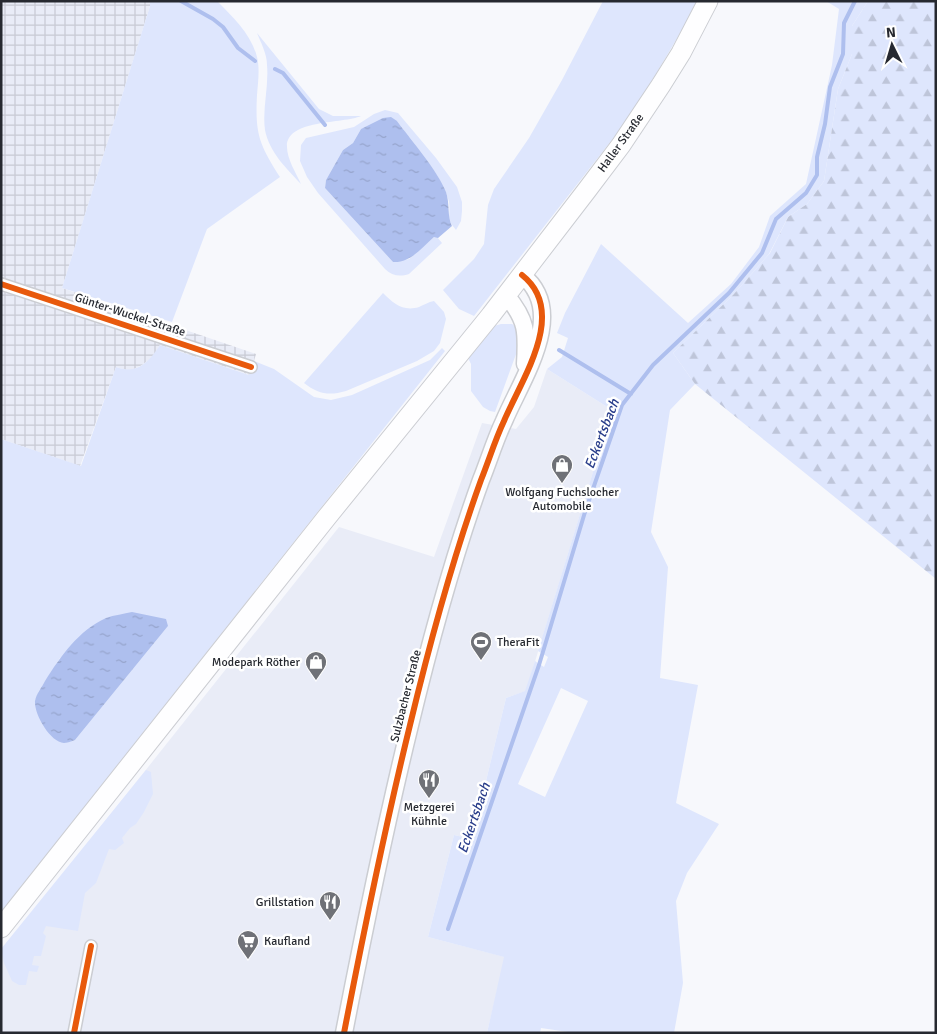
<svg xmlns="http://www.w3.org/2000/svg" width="937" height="1034" viewBox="0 0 937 1034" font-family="Signika,sans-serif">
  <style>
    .built { fill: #e9ecf7 }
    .industrial { fill: url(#industrial-grid) }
    .green { fill: #dee6fd; fill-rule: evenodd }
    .forest { fill: url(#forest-firs) }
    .water { fill: url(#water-ripples) }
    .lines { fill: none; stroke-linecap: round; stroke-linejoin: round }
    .stream { stroke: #aebfee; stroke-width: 4 }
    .street-casing { stroke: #cbcdd2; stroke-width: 14 }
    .secondary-casing { stroke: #cbcdd2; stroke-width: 19 }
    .primary-casing { stroke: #cbcdd2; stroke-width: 21 }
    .street { stroke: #fefeff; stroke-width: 11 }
    .secondary { stroke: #fefeff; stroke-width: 16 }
    .primary { stroke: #fefeff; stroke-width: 19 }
    .cycleway-casing { stroke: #fff; stroke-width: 9 }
    .cycleway { stroke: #e8590c; stroke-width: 6 }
    .labels { text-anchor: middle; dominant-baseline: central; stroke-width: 5; stroke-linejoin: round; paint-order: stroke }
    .street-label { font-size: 12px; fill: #262930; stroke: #fff }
    .poi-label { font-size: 12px; fill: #262930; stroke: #fff }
    .water-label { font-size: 14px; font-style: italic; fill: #2a3e8b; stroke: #fff }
  </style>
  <defs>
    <pattern id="industrial-grid" width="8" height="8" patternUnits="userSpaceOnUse" patternTransform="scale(1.25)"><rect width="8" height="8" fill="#e9ecf7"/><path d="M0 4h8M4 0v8" fill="none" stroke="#c8cad4"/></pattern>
    <pattern id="forest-firs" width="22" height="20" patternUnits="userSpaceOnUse" patternTransform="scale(1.25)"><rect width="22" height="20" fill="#dee6fd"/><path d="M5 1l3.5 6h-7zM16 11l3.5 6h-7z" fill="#bec5d9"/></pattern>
    <pattern id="water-ripples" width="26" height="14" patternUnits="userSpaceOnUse" patternTransform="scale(1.25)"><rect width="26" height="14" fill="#aebfee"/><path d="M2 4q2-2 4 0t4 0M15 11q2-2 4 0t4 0" fill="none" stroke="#96a4cc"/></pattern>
  </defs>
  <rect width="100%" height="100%" fill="#f7f8fc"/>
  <path class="built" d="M547,369L612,410L526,691L506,698L472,839L454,835L428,937L505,957L487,1033H1V952L339,527L434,557L482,423L516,429L534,407Z"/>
  <path class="industrial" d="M1,1H150V6L62,288L256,354L250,375L160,345L153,357L142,365L130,371L116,367L80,466L1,439Z"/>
  <path class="green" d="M150,1H217C233,17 251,34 257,57C260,68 258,83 257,95C255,134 259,144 280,177L207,229L172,322L62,288L150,6Z
    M603,1H699L633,113L474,316L459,309L443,290L474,259L484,244L488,205L494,189L529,138L562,80Z
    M826,1H868L852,26V54L838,89L824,181L807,204L788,217L769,254L733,295L673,353L695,384L670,410L651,532L668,567L660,678L698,685L676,803L719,824L687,873L676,901L683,983L674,1033H575L541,1028L540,1033H487L504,957L428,937L454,835L472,839L506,698L525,691L535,661L544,667L548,657L538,651L612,410L547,369L562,357L568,338L557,333L565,313L601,244L688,323L731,284L759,247L770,216L806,184L832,65L839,9ZM561,688L588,701L545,797L518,784Z
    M257,33L319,109L333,116H361C343,124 286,119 287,147C287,159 296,173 301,184C287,169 269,152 265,130C262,109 269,87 267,65C267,54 261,43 257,33Z
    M385,110L398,113L436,158L457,187L462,202V211L461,221L456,230L449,221C449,215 450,208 449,202C444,177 412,142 397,121L361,129L353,143L343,150L326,180L325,188L393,262L409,259L434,237H437L442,243L409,274C400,277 392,276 385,269L318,193L307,177L300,161L301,145L306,138L354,127L374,114Z
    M383,293C393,303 403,312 419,307C424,305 428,302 434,301L444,312L446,319L440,343L434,351L417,361L346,391C329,396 318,394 304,383Z
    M501,324H512L516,327L519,346L495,412L490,411L483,407L471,391V364L468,358L494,326Z
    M160,345L249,375L254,361L274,369L314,397L331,400L352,395L430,360L442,348L445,351L1,912V439L81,466L116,367C137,375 149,362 160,345ZM168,626L75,740L65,743L35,701L39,691L60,658Z
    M146,770L151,772L153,794L144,812L136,824L130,828L122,838L124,843L115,850L109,849L96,883L85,893L78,931L46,926L43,933L46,936L41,956H34L32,965L39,966L37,972L29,971L26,985H19L12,981L4,963L1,949Z"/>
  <path class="forest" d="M868,1H936V579L695,384L673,353L733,295L770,253L788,217L807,204L824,181L838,89L852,54V26Z"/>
  <path class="water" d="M391,117L397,121C411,140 438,171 446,192C450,203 447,217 452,226L438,238L434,237C421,248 411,263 393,262L325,188L326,180L343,150L353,143L361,129L383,118Z
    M132,612L166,619L168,626L75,740C72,741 67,743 64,743C50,742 34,714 35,701C36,694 42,687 45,681C60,657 79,630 106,618C114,615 124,614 132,612Z"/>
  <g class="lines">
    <path class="stream" d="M181,1L213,19L223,27L238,48L255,61
      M275,69L283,73L325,125
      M559,350L631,394
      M448,929L539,665L585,512L622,405L653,365L729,293L762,253L776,219L806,193L817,175V157L825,124L830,87L843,54L844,23L855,1"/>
    <g class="street-casing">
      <path id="street" d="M1,284L251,367
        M74,1033L91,946"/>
    </g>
    <g class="secondary-casing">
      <path id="secondary" d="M506,295C527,320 527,332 525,364
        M344,1033C364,930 385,827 410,725C430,642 452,560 481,480C489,460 495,440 504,421C521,380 569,312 522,275"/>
    </g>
    <g class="primary-casing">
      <path id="primary" d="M1,928L327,517L491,315L587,190L621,145L661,85L681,53L708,1"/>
    </g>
    <use href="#street" class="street"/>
    <use href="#secondary" class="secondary"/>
    <use href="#primary" class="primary"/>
    <g class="cycleway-casing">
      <path id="cycleway" d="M1,284L251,367
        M74,1033L91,946
        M344,1033C364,930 385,827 410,725C430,642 452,560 481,480C489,460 495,440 504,421C521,380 569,312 522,275"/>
    </g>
    <use href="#cycleway" class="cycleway"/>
  </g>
  <defs>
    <g id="shop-pin" transform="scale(1.125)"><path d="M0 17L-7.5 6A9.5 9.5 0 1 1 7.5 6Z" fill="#6f7177" stroke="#fff"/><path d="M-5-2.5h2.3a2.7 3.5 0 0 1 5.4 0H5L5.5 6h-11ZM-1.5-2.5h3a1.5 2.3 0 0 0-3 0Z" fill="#fff"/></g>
    <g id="stadium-pin" transform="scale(1.125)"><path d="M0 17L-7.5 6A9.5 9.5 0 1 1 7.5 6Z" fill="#6f7177" stroke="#fff"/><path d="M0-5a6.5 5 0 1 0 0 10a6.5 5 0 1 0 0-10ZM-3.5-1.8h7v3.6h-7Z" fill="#fff"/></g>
    <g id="restaurant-pin" transform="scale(1.125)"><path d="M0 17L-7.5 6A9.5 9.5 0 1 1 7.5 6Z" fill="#6f7177" stroke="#fff"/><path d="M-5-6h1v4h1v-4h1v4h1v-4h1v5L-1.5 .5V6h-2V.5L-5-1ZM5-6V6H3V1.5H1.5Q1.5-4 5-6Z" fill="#fff"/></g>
    <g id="supermarket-pin" transform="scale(1.125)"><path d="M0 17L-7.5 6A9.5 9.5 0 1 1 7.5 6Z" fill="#6f7177" stroke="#fff"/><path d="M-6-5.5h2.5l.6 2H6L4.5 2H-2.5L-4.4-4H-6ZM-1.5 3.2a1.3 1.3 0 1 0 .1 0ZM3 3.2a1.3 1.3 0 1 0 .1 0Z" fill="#fff"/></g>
  </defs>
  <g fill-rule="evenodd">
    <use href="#shop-pin" x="562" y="465"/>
    <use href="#stadium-pin" x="481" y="642"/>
    <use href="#shop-pin" x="316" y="662"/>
    <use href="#restaurant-pin" x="429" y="780"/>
    <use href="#restaurant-pin" x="330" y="902"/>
    <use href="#supermarket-pin" x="248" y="941"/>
  </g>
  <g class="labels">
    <g class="street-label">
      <text transform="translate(621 143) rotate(-54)">Haller Straße</text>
      <text transform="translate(130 315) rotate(18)">Günter-Wuckel-Straße</text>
      <text transform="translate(406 696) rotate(-76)">Sulzbacher Straße</text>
    </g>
    <g class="poi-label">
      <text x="562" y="492">Wolfgang Fuchslocher<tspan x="562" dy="14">Automobile</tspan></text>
      <text x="497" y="642" text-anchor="start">TheraFit</text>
      <text x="300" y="662" text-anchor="end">Modepark Röther</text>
      <text x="429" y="807">Metzgerei<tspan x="429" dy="14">Kühnle</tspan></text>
      <text x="314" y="902" text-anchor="end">Grillstation</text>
      <text x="264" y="941" text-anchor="start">Kaufland</text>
    </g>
    <g class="water-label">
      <text transform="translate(602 434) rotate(-69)">Eckertsbach</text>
      <text transform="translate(474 818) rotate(-71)">Eckertsbach</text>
    </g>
  </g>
  <rect width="937" height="1034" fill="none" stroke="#262930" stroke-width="5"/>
  <g transform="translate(892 45) rotate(355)" stroke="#ffffff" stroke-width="4" paint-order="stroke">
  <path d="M0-4L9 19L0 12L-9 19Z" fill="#262930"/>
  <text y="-8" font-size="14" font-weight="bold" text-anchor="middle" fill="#262930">N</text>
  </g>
</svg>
